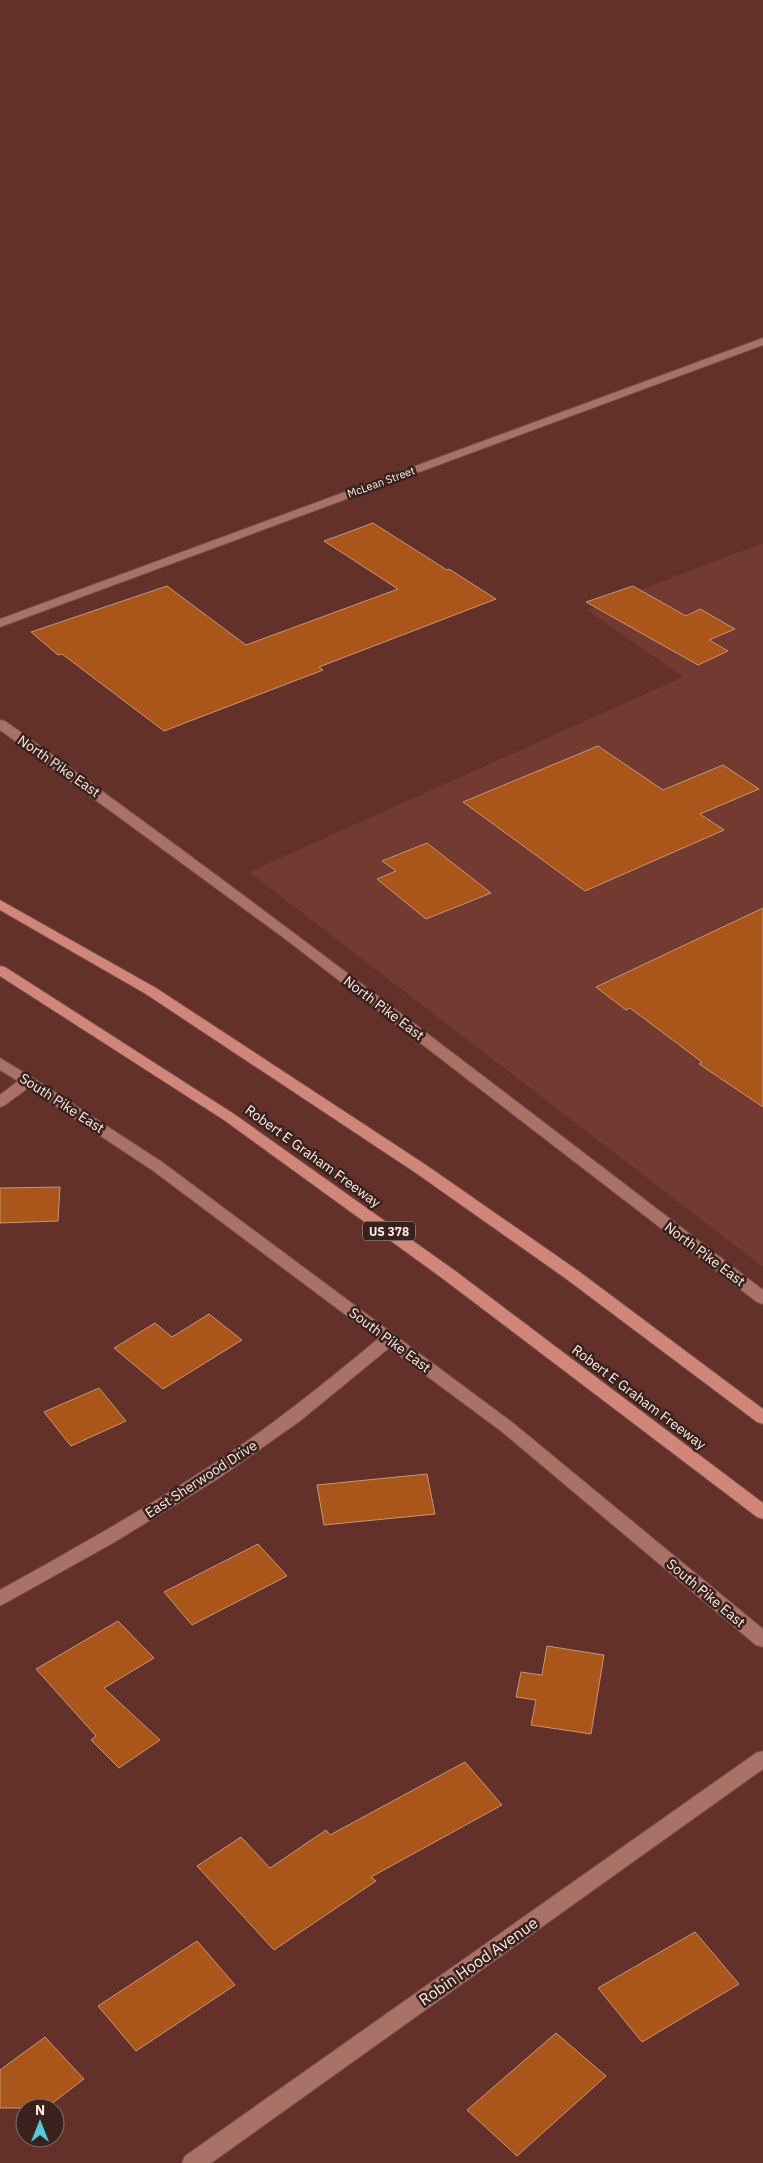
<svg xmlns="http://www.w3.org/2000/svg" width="763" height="2163" viewBox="0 0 763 2163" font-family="'IBM Plex Sans',sans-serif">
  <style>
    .built { fill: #733a31 }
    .building { fill: #aa561b; stroke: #c89477 }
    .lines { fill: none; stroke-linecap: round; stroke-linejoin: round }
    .minor-casing { stroke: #764e48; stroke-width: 2 }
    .highway-casing { stroke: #764e48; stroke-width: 2 }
    .minor { fill: #aa7167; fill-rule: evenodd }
    .highway { fill: #d08679; fill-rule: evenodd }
    .labels { text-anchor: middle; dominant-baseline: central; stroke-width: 5; stroke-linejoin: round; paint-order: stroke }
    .far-street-label { font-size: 11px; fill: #fde9e5; stroke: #39221e }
    .shield { fill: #39221e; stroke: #c2ada9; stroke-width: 1 }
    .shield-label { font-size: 12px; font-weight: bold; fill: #fde9e5 }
    .street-label { font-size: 14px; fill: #fde9e5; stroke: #39221e }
    .near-street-label { font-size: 16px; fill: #fde9e5; stroke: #39221e }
  </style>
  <rect width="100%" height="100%" fill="#64312a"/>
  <path class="built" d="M763,543V1267L249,872L683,677L587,610Z"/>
  <path class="building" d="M373,523L447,570L449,569L496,599L319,667L323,670L164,731L62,654L58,655L31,632L167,586L246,645L398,589L324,541Z
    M633,586L686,616L700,609L735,629L709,640L728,651L698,665L586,602Z
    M598,746L663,790L723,765L759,789L700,814L724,830L585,891L463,802Z
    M427,843L491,893L426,919L377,879L396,871L382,861Z
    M763,908V1107L699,1064L702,1062L630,1008L626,1010L596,987Z
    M60,1187L58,1221L0,1223V1188Z
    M209,1314L242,1340L163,1389L114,1348L155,1323L172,1337Z
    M99,1388L126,1421L71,1446L44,1412Z
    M427,1474L435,1514L324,1525L317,1485Z
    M258,1544L287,1576L192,1625L164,1592Z
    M118,1621L154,1658L104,1688L160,1740L119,1768L91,1740L96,1736L36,1669Z
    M547,1646L604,1655L591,1734L531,1725L536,1700L516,1697L521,1672L542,1675Z
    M465,1762L502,1805L371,1877L376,1881L274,1950L197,1866L241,1837L270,1868L326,1830L330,1835Z
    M695,1932L739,1984L642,2042L598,1988Z
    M197,1941L235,1985L136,2051L98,2006Z
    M556,2033L606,2076L517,2156L467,2110Z
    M45,2037L84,2079L46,2108H0V2070Z"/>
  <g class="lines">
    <g class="minor-casing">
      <path id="minor" d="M763,338V345L0,627V619Z
        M0,720L5,721C262,905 512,1098 763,1290V1304L757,1302L284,938L0,730Z
        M0,1058L33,1078L162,1162L513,1423L763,1629V1647L756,1645L501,1431L389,1348L300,1421L219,1478L113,1543L0,1606V1590C81,1545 163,1499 240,1446C288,1413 333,1376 378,1339L152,1170L28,1088L5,1105L0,1107V1095L18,1081L0,1070Z
        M763,1751V1769L211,2163H182L185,2156L756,1753Z"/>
    </g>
    <g class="highway-casing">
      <path id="highway" d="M0,900L156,988L426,1165L577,1270L763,1409V1424L757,1422L565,1278L416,1173L146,994L0,910Z
        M0,966L5,967L234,1114L454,1270L763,1503V1519L757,1517L442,1278L224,1120L0,976Z"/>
    </g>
    <use href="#minor" class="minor"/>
    <use href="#highway" class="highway"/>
  </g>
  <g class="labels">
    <g class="far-street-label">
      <text transform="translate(381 482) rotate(-20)">McLean Street</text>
    </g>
    <rect class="shield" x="363" y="1221.5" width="52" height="19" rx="4"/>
    <g class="shield-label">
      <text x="389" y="1231">US 378</text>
    </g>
    <g class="street-label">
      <text transform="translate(59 766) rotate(35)">North Pike East</text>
      <text transform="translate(384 1008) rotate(37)">North Pike East</text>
      <text transform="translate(62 1103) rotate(33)">South Pike East</text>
      <text transform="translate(313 1156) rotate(36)">Robert E Graham Freeway</text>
      <text transform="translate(705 1254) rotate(37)">North Pike East</text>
      <text transform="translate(390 1340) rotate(37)">South Pike East</text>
      <text transform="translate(639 1397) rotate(37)">Robert E Graham Freeway</text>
      <text transform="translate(201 1479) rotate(-33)">East Sherwood Drive</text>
      <text transform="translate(706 1593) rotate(40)">South Pike East</text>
    </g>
    <g class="near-street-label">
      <text transform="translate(478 1961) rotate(-35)">Robin Hood Avenue</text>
    </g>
  </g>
  <g transform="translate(40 2123)"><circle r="24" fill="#39221e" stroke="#87726e"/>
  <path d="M0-4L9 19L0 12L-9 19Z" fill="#54cade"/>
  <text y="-8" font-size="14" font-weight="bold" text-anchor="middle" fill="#fde9e5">N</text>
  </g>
</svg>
